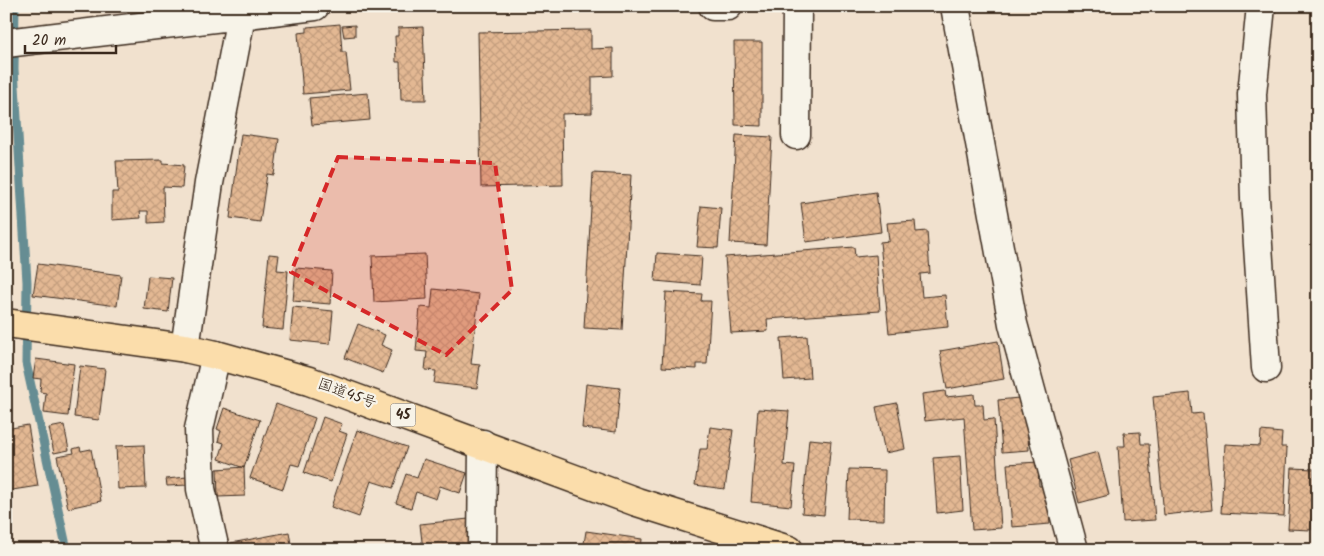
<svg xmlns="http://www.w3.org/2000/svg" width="1324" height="556" viewBox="0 0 1324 556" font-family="Kalam,'Klee One',sans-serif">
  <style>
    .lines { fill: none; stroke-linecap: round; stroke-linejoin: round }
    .stream { stroke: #668d93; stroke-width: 9 }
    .building { fill: url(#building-cross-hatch); stroke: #3b2a1e }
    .street-casing { stroke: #3b2a1e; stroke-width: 31 }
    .highway-casing { stroke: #3b2a1e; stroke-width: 31 }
    .street { stroke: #f7f3e8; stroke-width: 28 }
    .highway { stroke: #fbddab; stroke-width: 28 }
    .marked { fill: #d62828; fill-opacity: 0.2; stroke: #d62828; stroke-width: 4; stroke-dasharray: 10 6; stroke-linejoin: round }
    .labels { text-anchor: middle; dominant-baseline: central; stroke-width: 4.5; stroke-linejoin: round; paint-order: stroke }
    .shield { fill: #f7f3e8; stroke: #73665b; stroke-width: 1 }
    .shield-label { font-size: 14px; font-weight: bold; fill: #3b2a1e }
    .street-label { font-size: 15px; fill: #3b2a1e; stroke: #f7f3e8 }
  </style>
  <defs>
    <pattern id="building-cross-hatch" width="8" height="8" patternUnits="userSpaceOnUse" patternTransform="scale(1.25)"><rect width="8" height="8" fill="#e3b893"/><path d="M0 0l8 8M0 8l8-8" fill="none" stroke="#c49e7e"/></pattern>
  </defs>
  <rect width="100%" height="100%" fill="#f1e1ce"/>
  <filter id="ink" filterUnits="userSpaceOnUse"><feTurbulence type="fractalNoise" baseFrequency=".02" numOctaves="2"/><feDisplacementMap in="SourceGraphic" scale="10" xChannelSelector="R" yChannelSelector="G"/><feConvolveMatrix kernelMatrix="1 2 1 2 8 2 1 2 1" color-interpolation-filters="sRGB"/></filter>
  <g filter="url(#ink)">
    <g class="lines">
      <path class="stream" d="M15,6L14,69L27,282L26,363L67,550"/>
    </g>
    <path class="building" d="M340,24L342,52H346L350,90L303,94L298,33L307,32V27Z
      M355,25V36L344,37L342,26Z
      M423,27L426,100H401L400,62H396L395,36H398V28Z
      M591,30V49L613,48V76L592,77V113L562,114L563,185L481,187L478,32Z
      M734,42H762V126L735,125Z
      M368,93L370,120L312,125L309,98Z
      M241,134L279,139L274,175L267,174L260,222L230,218Z
      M736,135L772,137L766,245L730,243Z
      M163,160V163L184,165L182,188L163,187L164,222L148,223V211H140L141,218L112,220V192H118L116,161Z
      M593,173L631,175L622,330L584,328Z
      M876,192L881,232L806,242L801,203Z
      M701,206L721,208L718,248L697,247Z
      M915,221L916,232L927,231L930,273L920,274L922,297L945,295L948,327L889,333L880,242L889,241L887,223Z
      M854,247L855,257L876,255L880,311L767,319L768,331L731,333L725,257Z
      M657,253L702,256L700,285L655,281Z
      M269,254L279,255L277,270L288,271L283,330L262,328Z
      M425,254L427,299L374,302L372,256Z
      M38,264L121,275L117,306L33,295Z
      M296,268L332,271L330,304L293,301Z
      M148,276L172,278L168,312L144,309Z
      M433,289L479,294L471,364L480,365L477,388L434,383L436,371L425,370L427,352L416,351L420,307L431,308Z
      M666,292L702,294L701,301H711L707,364H697V369L662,367Z
      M293,307L333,311L330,344L290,340Z
      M358,324L385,335L381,345L392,350L383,373L345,358Z
      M807,336L810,378L784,380L781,338Z
      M998,341L1004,379L947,389L940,351Z
      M36,359L74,364L68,416L44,413L46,393L40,392L41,379L33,378Z
      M80,366L105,369L99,420L74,417Z
      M586,384L620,388L616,432L582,428Z
      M945,391L946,397L974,394L975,405H983L984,420L994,419L1001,528L972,530L964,417L925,421L922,394Z
      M1190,393L1192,414L1203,413L1212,510L1164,515L1153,397Z
      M1019,398L1026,413L1029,450L1002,452L998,400Z
      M897,403L905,449L885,453L876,407Z
      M276,404L315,418L299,466L291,464L283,489L250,478Z
      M224,408L260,420L244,468L219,459L224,443L218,441L221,431L217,429Z
      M758,409L789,411L784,465L795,466L791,506L751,502Z
      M323,417L342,424L339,431L347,434L331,482L304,473Z
      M28,425L38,486L6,491V429Z
      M64,425L69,450L54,453L49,428Z
      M710,427L733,430L725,489L695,485L700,449H707Z
      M357,430L407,447L393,488L371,481L359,517L331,507Z
      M1261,431L1282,433L1281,447H1287L1284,516L1221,513L1225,444L1260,446Z
      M1140,432L1141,444H1149L1155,520L1123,522L1118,446H1125L1124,433Z
      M809,439L831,441L824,515L802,513Z
      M144,445L146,488L118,489L116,446Z
      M80,447L81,451L91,449L101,501L68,508L57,456L74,453L73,449Z
      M1098,452L1109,495L1079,503L1068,460Z
      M960,456L963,510L937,513L933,458Z
      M424,459L467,473L460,493L440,486L436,499L416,492L411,508L396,503L406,474L417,478Z
      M1038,462L1039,486H1047L1050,524L1012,527L1007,464Z
      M244,467L245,496L218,497L217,469Z
      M1292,468L1314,469L1311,530L1288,529Z
      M849,469L885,470L884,520L847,519Z
      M187,477L188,485L167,486L166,479Z
      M469,519L473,550H423L420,524Z
      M586,531L642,539L641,550H583Z
      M289,532L292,550H232L231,543Z"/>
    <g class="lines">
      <g class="street-casing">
        <path id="street" d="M713,6H728
          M955,6L1013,324L1074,550
          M1261,6L1252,94L1255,199L1266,368
          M6,43L315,6
          M796,135L797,6
          M185,348L209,183L243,6
          M215,550L201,489L199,429L216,355
          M482,550L483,444"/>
      </g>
      <g class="highway-casing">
        <path id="highway" d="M6,323L185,348L216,355L309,381L637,502L789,550"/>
      </g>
      <use href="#street" class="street"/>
      <use href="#highway" class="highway"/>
    </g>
  </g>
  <path class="marked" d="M338,157L495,163L512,290L446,355L291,272Z"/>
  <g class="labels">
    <rect class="shield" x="390.5" y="403.5" width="25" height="23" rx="4"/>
    <g class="shield-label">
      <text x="403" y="415">45</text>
    </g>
    <g class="street-label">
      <text transform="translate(347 394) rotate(20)">国道45号</text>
    </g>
  </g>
  <rect width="1324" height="556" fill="none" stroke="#f7f3e8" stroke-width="25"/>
  <rect x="12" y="12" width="1299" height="531" fill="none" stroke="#3b2a1e" stroke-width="2" filter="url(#ink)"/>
  <path d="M25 45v8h91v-8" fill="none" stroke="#3b2a1e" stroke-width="2.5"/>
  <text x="32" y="45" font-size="15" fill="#3b2a1e" stroke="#f7f3e8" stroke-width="4" paint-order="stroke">20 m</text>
</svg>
